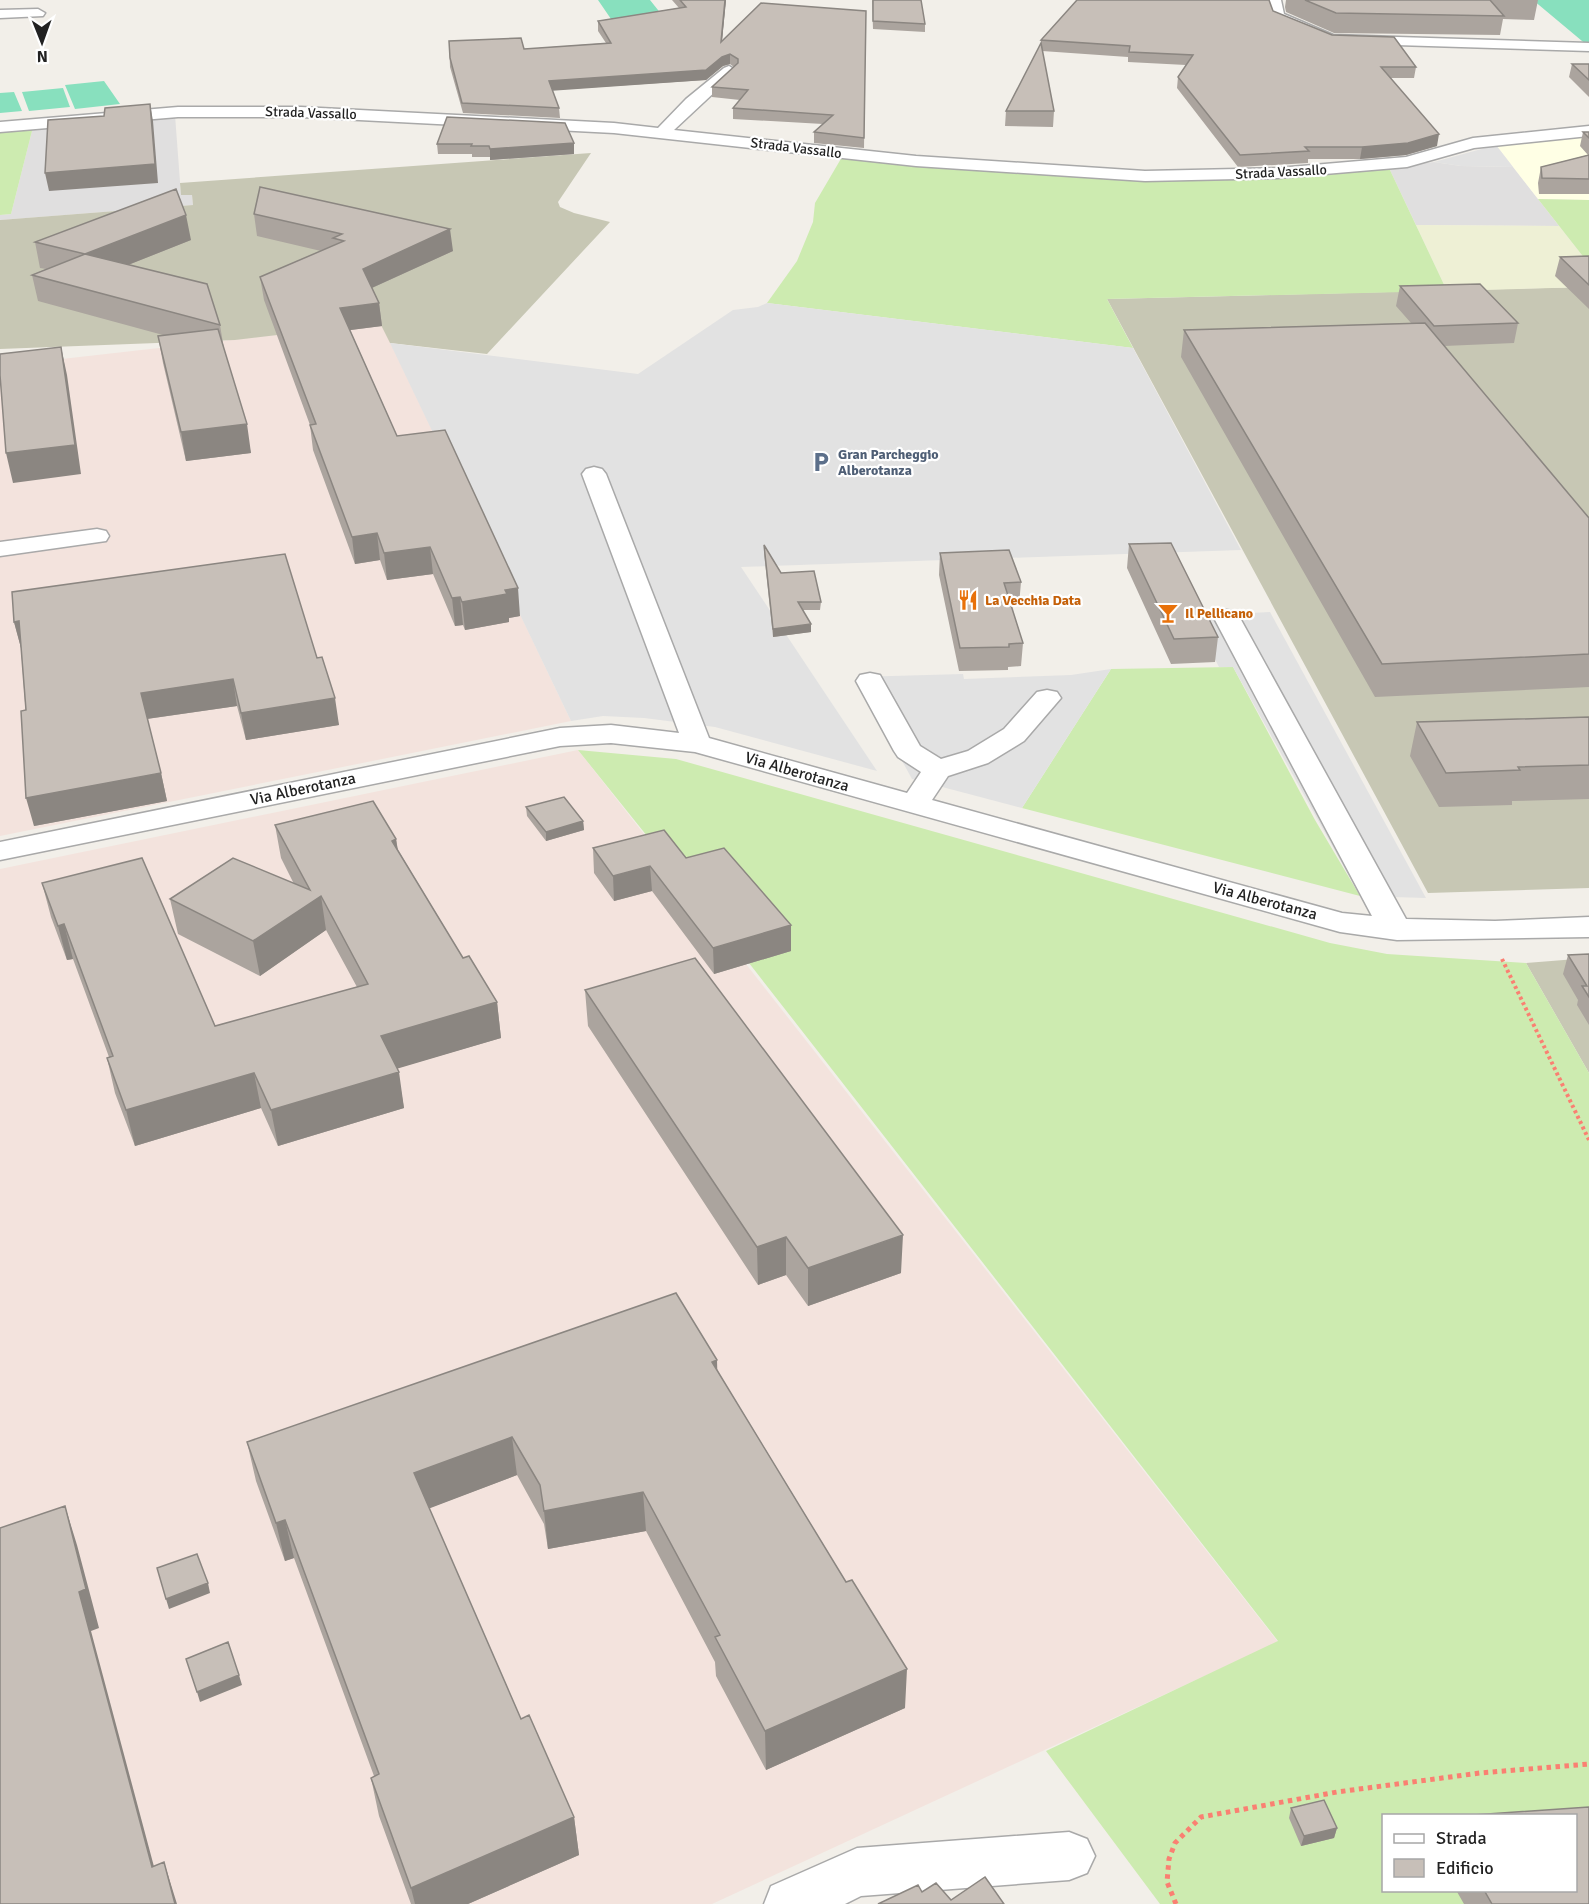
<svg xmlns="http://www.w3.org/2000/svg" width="1589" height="1904" viewBox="0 0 1589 1904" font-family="Signika,sans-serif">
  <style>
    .residential { fill: #e0dfdf }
    .education { fill: #ffffe5 }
    .military { fill: #f3e3dd }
    .construction { fill: #c7c7b4 }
    .farmland { fill: #eef0d5 }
    .grass { fill: #cdebb0; fill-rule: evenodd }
    .pitch { fill: #88e0be }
    .parking { fill: #e2e2e2 }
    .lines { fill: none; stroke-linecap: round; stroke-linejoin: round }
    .minor-casing { stroke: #a9a9a9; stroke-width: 3 }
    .path-far1 { stroke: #fa8072; stroke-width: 4; stroke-dasharray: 3 3; stroke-linecap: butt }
    .path { stroke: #fa8072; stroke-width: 5; stroke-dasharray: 4.5 4.5; stroke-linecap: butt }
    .minor { fill: #fff; fill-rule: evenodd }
    .wall { fill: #aba49e }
    .shaded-wall { fill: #8b8681 }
    .building { fill: #c7bfb8; stroke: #8b8681; stroke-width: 1.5 }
    .labels { text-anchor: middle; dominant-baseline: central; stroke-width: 4.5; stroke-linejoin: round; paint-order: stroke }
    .far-street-label { font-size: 14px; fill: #222; stroke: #fff }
    .far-service-label { font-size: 14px; font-weight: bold; fill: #4e5e75; stroke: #fff; text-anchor: start }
    .far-food-label { font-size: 14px; font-weight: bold; fill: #c56008; stroke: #fff; text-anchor: start }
    .street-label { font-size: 16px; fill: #222; stroke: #fff }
  </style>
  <rect width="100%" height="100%" fill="#f2efe9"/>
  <path class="residential" d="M175,115L181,195L192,194L193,205L0,220V215L11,214L33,127Z
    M1434,162L1461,166L1513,167L1559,226L1416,225L1389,168Z"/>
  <path class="education" d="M1589,136V200L1538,199L1496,145Z"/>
  <path class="military" d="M381,323L571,721L0,836V366Z
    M578,750L1278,1642L712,1904H0V869Z"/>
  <path class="construction" d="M591,153L558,202L560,207L574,213L610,222L487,354L390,343L380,323L235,340L0,349V220L193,205L192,195H181L180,183Z
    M1589,287V888L1428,893L1107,299Z
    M1589,958V1073L1526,963Z"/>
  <path class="farmland" d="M1416,225L1559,226L1589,264V287L1447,291Z"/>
  <path class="grass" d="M33,127L11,214L0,215V130Z
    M842,157L1078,174L1389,168L1447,291L1107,299L1133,348L767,303L797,261L813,222L815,203Z
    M1538,199L1589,200V264Z
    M1233,667L1315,820L1360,896L1022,808L1111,669Z
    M578,750L676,759L1330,943L1387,954L1526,963L1589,1073V1904H1160L1046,1751L1278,1641L749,963ZM1384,1816H1576V1890H1384Z"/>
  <path class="pitch" d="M598,0H650L662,15L611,19Z
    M1533,0H1589V46H1588Z
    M104,81L120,104L75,109L65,85Z
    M63,88L70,107L29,111L22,92Z
    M14,92L22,111L0,113V93Z"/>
  <path class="parking" d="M1496,145L1513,167L1461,166L1434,162Z
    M767,303L1133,348L1241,550L741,567L877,771L715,727L644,718L603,716L571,721L390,343L638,374L733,310L758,307Z
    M1270,612L1426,898L1360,896L1233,667H1219L1193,616Z
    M1111,669L1022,808L912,779L856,677L963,674L964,679L1071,675Z"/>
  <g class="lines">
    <g class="minor-casing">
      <path id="minor" d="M1267,0H1281L1284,14L1333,35L1589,43V51L1331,43L1273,19Z
        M38,9L45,13L43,16L0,18V10Z
        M729,66L737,71L734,74L674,130L916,156L1145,171L1278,168L1406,157L1473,138L1589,126V136L1474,148L1407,167L1278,178L1145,181L916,166L614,133L301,117H178L0,132V122L178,107H301L614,123L658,128L686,99L724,68Z
        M594,467L602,469L606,474L709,738L907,793L921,772L898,757L894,751L856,681L860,675L870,673L880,675L920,746L941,759L968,751L1004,729L1037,692L1047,690L1057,692L1061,698L1024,741L988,763L948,776L932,800L1342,913L1372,916L1214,618L1218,612L1227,610L1236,612L1240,618L1406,919L1495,921L1589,917V937L1397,940L1340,932L695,752L611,743L560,746L0,860V842L560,728L611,725L679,733L582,474L586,469Z
        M97,529L106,531L109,536L106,541L0,556V542Z
        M1069,1832L1087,1839L1095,1856L1087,1873L1069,1880L861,1896L845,1904H764L771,1886L857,1848Z"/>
    </g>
    <path class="path-far1" d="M1502,959L1589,1140"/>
    <path class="path" d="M1176,1904L1167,1882L1169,1859L1175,1843L1201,1817L1337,1792L1480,1773L1589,1764"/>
    <use href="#minor" class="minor"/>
  </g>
  <path class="wall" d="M672,0H726L722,41L866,11L864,148L814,143V132L823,124L733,119V108L740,100L712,97V87L734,67L730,64L723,66L706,80L552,90L559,108L560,118L463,113L450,67L449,41L524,49L606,43L598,31V21L679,8Z
    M872,0L925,24V32L873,29Z
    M1286,0H1538L1534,20L1503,19L1500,35L1334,33L1286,12L1285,7Z
    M1273,11L1416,67L1414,78H1391L1437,146L1406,155L1360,159H1308V163L1238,167L1177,88L1178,77L1186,65L1128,62V57L1042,51L1054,111L1053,127L1005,126L1006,111L1041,45V40Z
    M1572,64H1589V97L1569,77Z
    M1583,132H1589V194H1539L1538,183L1541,167L1588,155L1580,146Z
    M574,143V154L490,160V157H472V154H438L437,144Z
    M254,214L453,251L372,288L379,303L382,326L350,330L397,436L520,616L509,618V622L465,630L463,625L455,626L433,574L387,580L380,560L355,564L313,450L310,425L264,300L260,277L321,251L257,236Z
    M191,240L128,265L220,325L224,349L251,453L186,461L163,363L158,336L163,335L38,301L32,275L46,269L40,268L35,242Z
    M1589,256V309L1555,276L1560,257Z
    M1400,286L1518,323L1514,343L1444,346L1589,518V687L1375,697L1181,357L1184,330L1411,323L1396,306Z
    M1129,544L1218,637L1215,662L1171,664L1127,568Z
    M764,545L781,573L821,602L820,610H803L811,632L773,637L764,553Z
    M940,553L1021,582L1019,605H1011L1023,643L1021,666L1008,667V670L959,671L939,575Z
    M14,622L317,658L339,725L246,740L237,706L147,719L161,773L167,801L34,826L21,648Z
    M1589,717V799L1512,801V805L1439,807L1410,756L1417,722Z
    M526,807L583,821L584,830L546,841L527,816Z
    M275,825L396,839L398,850L463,958L497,1002L501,1038L397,1068L404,1108L278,1146L261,1108L135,1146L115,1093L107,1058L109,1057L73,959L67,960L51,917L42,883L215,1026L357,987L326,930L260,976L178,934L170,899L294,884L281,858Z
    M593,848L686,858L791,951L714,974L652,891L614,901L594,873Z
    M1589,954V1025L1577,1005L1578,1000L1563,974L1568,955Z
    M585,990L901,1273L808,1306L786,1275L758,1285L588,1026Z
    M717,1360V1370L846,1582L905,1708L766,1770L716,1676L715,1662L646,1531L548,1549L544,1524L517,1475L429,1508L521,1719L574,1817L579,1855L468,1904H411L379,1816L371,1778L374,1776L294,1558L285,1561L256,1481L247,1442Z
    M1291,1808L1337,1828L1334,1838L1301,1846L1289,1818Z
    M1456,1890H1575L1589,1904H1464Z"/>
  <path class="shaded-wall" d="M725,0H726L721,51V42Z
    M730,54V64L723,66L706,80L549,91V81L722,57Z
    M150,104L153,121L158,183L49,191L45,173Z
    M1439,134L1437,146L1406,155L1360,159L1362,147Z
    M574,143V154L490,160V149Z
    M186,215L191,240L90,280L85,254Z
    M450,229L453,251L365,291L363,269Z
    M379,303L382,326L343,331L340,308Z
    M61,347L67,375L81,474L13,483L6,453Z
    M247,424L251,453L186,461L181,432Z
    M377,533L380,560L355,564L352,537Z
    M430,547L433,574L387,580L384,553Z
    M518,588L520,616L509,618V622L465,630L462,602L505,590Z
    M460,597L463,625L455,626L452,598Z
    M19,621L26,648H21L14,622Z
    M811,624V632L773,637V629Z
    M233,679L237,706L146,719L141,693Z
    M335,698L339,725L246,740L241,713Z
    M161,773L167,801L34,826L26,798Z
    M583,821L584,830L546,841V832Z
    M396,839L401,873L392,841Z
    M650,866L652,891L614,901L613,876Z
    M321,896L326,930L260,976L253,941Z
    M64,924L73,959L67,960L58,926Z
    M791,925V951L714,974L713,948Z
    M497,1002L501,1038L386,1072L381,1036Z
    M399,1072L404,1108L278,1146L271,1110Z
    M254,1073L261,1108L135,1146L126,1110Z
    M903,1235L901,1273L808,1306V1268Z
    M786,1237V1275L758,1285L757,1247Z
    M717,1360L718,1398L712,1362Z
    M512,1437L517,1475L420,1512L414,1473Z
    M643,1492L646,1531L548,1549L544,1511Z
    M65,1506L77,1545L99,1628L91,1631L164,1904L152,1867L79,1592Z
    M285,1520L294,1558L285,1561L276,1523Z
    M208,1583L210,1593L169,1609L166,1599Z
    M907,1669L905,1708L766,1770L765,1731Z
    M239,1675L242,1685L200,1702L197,1692Z
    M574,1817L579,1855L468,1904H415L411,1888Z
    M1337,1828L1334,1838L1301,1846L1304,1836Z
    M164,1862L177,1904H175Z"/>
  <path class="building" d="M680,0H725L721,42L761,3L866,11L864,138L814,132L833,115L733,108L748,90L712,87L738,63V59L730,54L722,57L706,70L549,81L559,108L462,103L450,58L449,41L521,38L524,49L611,43L598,21L686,7Z
    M873,0H921L925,24L873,21Z
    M1077,0H1269L1273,11L1332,35L1394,37L1416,67H1381L1439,134L1408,143L1362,147H1305L1309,151L1240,155L1178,77L1193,55L1129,52L1130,46L1041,40Z
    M1305,0H1490L1504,16L1336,13Z
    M1041,43L1054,111H1006Z
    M1572,64H1589V80Z
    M150,104L155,164L45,173L48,120L104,116L105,108Z
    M447,117L565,123L574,143L490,149L489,146H471L472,144H437Z
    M1583,132H1589V138Z
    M1589,155V179L1542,178L1541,167Z
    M260,187L450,229L363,269L379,303L340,308L397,436L445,430L518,588L505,590L507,594L462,602L460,597L452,598L430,547L384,553L377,533L352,537L310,425L316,424L260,277L344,241L333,238L342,234L254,214Z
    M176,189L186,215L85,254L35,242Z
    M85,254L207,284L220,325L32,275Z
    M1589,256V285L1560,257Z
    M1480,284L1518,323L1434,326L1400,286Z
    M1425,323L1589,518V654L1382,664L1184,330Z
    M218,329L247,424L181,432L158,336Z
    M61,347L75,445L6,453L0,375V354Z
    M1171,543L1218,637L1174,639L1129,544Z
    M764,545L781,573L814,571L821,602H798L811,624L773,629Z
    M1009,550L1021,582L1004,583L1023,643L1009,644V647L960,648L940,553Z
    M285,554L317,658L322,657L335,698L241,713L233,679L141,693L161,773L26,798L21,711L26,710L19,621L14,622L12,592Z
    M1589,717V765L1518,767L1520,770L1446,773L1417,722Z
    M564,797L583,821L546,832L526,807Z
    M373,801L396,839L392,841L463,958L469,956L497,1002L381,1036L399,1072L271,1110L254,1073L126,1110L107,1058L113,1056L64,924L58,926L42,883L142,858L215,1026L368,984L321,896L253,941L170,899L233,858L310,890L275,825Z
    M664,830L686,858L724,848L791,925L713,948L650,866L613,876L593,848Z
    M1589,954V997L1582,986H1587L1568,955Z
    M695,958L903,1235L808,1268L786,1237L757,1247L585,990Z
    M676,1293L717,1360L712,1362L846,1582L852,1580L907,1669L765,1731L715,1637L720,1635L643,1492L544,1511L540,1485L512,1437L414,1473L521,1719L529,1715L574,1817L411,1888L371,1778L379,1774L285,1520L276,1523L247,1442Z
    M65,1506L86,1589L79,1592L152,1867L164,1862L175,1904H0V1528Z
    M197,1554L208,1583L166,1599L157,1568Z
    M228,1642L239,1675L197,1692L186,1659Z
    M1324,1800L1337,1828L1304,1836L1291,1808Z
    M1589,1807V1904H1492L1484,1890H1575V1815H1473Z
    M985,1877L1004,1904H878L918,1885L922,1892L936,1883L951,1900Z"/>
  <defs>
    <g id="parking-bare" transform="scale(1.62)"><path d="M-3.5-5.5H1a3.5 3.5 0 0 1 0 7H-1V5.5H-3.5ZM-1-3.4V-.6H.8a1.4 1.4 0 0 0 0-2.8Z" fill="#5c6f8a" stroke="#fff" stroke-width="2.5" paint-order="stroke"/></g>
    <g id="restaurant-bare" transform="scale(1.62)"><path d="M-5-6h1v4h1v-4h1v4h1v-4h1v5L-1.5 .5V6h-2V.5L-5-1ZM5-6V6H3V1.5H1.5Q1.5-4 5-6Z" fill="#e8710a" stroke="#fff" stroke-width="2.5" paint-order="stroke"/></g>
    <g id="bar-bare" transform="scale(1.62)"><path d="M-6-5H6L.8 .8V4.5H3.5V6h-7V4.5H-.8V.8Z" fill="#e8710a" stroke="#fff" stroke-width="2.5" paint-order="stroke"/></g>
  </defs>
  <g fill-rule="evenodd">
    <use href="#parking-bare" x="821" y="462"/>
    <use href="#restaurant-bare" x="968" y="600"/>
    <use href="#bar-bare" x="1168" y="613"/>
  </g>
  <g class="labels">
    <g class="far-street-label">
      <text transform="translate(311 113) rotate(2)">Strada Vassallo</text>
      <text transform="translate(796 148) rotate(7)">Strada Vassallo</text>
      <text transform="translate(1281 172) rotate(-3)">Strada Vassallo</text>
    </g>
    <g class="far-service-label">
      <text x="838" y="454">Gran Parcheggio<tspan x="838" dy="16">Alberotanza</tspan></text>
    </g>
    <g class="far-food-label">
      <text x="985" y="600">La Vecchia Data</text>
      <text x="1185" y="613">Il Pellicano</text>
    </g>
    <g class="street-label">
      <text transform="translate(797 772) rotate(16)">Via Alberotanza</text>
      <text transform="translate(303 789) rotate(-12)">Via Alberotanza</text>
      <text transform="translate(1265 901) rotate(15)">Via Alberotanza</text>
    </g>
  </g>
  <rect x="1382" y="1814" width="195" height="78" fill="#ffffff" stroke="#a7a7a7" stroke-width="1.5"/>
  <rect x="1394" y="1834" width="30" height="9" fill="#ffffff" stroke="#a7a7a7" stroke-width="1.5"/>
  <text x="1436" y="1844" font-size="18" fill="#222222">Strada</text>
  <rect x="1394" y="1859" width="30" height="18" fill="#c7bfb8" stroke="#a7a7a7" stroke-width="1.5"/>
  <text x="1436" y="1874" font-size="18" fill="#222222">Edificio</text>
  <g transform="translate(42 42) rotate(179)" stroke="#ffffff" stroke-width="4.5" paint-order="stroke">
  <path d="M0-4.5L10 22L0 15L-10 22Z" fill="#222222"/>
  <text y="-9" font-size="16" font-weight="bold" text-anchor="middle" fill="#222222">N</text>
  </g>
</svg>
